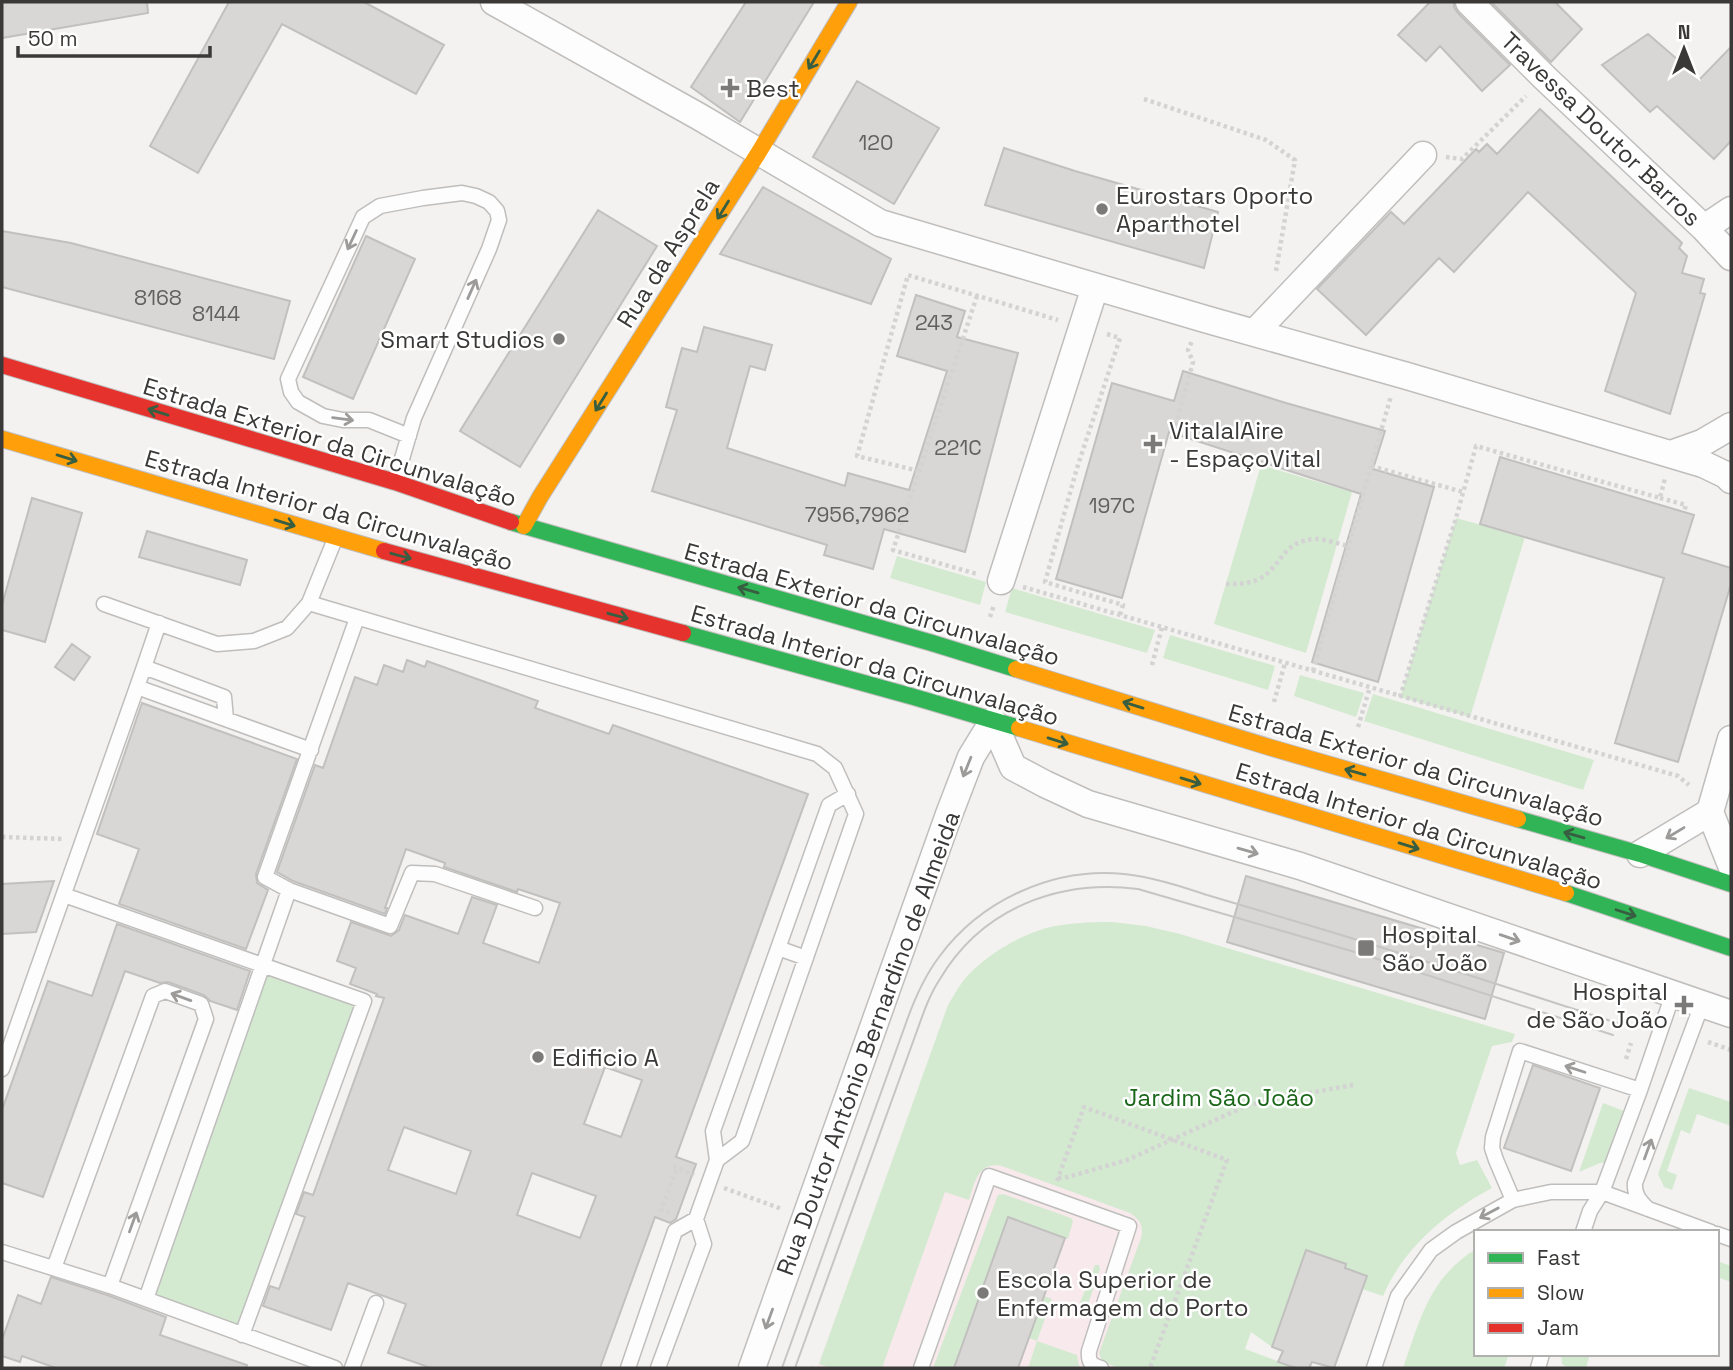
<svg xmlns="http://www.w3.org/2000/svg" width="1733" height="1370" viewBox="0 0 1733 1370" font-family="'Space Grotesk',sans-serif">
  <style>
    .education { fill: #f8e9ec }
    .green { fill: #d3ead0 }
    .building { fill: #d8d7d6; stroke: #c1c0bf; stroke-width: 2; fill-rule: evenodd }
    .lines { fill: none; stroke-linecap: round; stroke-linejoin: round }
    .lane-casing { stroke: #bfbebd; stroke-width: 17 }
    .street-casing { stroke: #bfbebd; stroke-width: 29 }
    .fast-casing { stroke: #bfbebd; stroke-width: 18 }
    .slow-casing { stroke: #bfbebd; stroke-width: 18 }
    .jam-casing { stroke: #bfbebd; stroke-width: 18 }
    .path { stroke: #d4d3d3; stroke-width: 4.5; stroke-dasharray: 3.5 3.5; stroke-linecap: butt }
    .lane { stroke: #fdfdfd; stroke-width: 14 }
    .street { stroke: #fdfdfd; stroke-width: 26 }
    .fast { stroke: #30b455; stroke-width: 16 }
    .slow { stroke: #ff9f0a; stroke-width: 16 }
    .jam { stroke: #e5322d; stroke-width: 16 }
    .tram { stroke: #c5c5c4; stroke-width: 2 }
    .oneway { stroke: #375e41 }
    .oneway2 { stroke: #9c9b9a }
    .poi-dot { fill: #7b7a78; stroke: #fff; stroke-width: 2.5 }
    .labels { text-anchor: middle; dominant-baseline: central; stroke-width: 5; stroke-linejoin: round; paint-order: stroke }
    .number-label { font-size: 21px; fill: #626060 }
    .poi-label { font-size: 24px; fill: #3a3938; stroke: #fff; text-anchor: start }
    .street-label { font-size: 24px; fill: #3a3938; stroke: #fff }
    .park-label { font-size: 24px; fill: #1a6719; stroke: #fff }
  </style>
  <rect width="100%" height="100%" fill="#f4f2f0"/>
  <path class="education" d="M904,1129L1130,1213L1137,1218L1142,1225L1141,1238L1105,1364L1119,1368H817Z"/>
  <path class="green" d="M1261,465L1352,492L1306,653L1214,624Z
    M1456,518L1525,537L1470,717L1400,697Z
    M897,556L986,582L980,605L890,578Z
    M1012,588L1155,630L1147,653L1005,612Z
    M1170,635L1275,666L1268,690L1163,658Z
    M1300,675L1364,693L1356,717L1294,696Z
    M1373,694L1594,760L1583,790L1364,721Z
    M1112,922L1146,926L1180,934L1515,1034L1512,1042L1492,1046L1456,1153L1460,1165L1477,1160L1492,1188C1446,1213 1404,1247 1383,1296L1362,1289L1366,1276L1345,1268L1346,1264L1306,1251L1272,1347L1251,1332L1245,1349L1296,1368H1119L1102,1361L1099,1353L1141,1238C1144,1226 1140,1220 1130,1213L1002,1166C978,1161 975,1182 969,1200L945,1192L882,1368H831L819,1364L948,1005C953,997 957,989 963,981C983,957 1015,937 1046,928C1067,923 1089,922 1112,922Z
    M263,965L364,1001L242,1335L146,1299Z
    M1689,1088L1731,1102V1126L1697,1114L1690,1134L1681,1130L1667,1171L1677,1175L1672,1190L1664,1187L1658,1174Z
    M1603,1103L1624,1111L1606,1163H1600L1579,1172Z
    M1003,1194L1071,1218L1073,1221L1068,1239L1008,1218L954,1368H933L998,1195Z
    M1476,1249V1354H1509L1504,1368H1403C1420,1320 1429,1278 1476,1249Z
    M1717,1261L1731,1266V1282L1717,1277Z
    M1095,1265H1099L1100,1269L1087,1307L1082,1310L1079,1305Z
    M1044,1296L1052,1299L1037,1341L1077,1355L1079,1366L1084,1368H1028L1037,1341L1029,1338Z
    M1561,1354H1590L1586,1368C1577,1368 1569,1369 1562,1364Z"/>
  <path class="building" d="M2,2H147L148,13L2,38Z
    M229,2H364L444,45L416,94L282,24L198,173L150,146Z
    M746,2H814L740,122L691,87Z
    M1430,2H1454V7L1458,13L1510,65L1482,91L1440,46L1426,61L1398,35Z
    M1491,2H1555L1582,29L1551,62Z
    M1648,34L1700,79L1731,47V141L1714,159L1657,106L1650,112L1602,65Z
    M857,81L939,128L894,204L813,157Z
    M1540,109L1682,243L1679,248L1687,256L1682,273L1704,279L1700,293L1705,294L1670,414L1605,391L1636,293L1528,192L1454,272L1439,258L1366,335L1317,289L1391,212L1404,224L1476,149L1479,152L1487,144L1497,154Z
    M1004,148L1075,171L1218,212L1204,268L985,205Z
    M763,187L891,259L871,304L720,254Z
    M598,210L657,246L520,467L460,431Z
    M2,231L71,243L290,301L274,359L2,287Z
    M366,236L415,259L353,399L303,377Z
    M916,295L965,311L957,337L1018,353L965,552L884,529L873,569L824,555L827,545L652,491L677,410L666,407L682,348L697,352L704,327L772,345L765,370L750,366L727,448L845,486L848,473L909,490L947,371L897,356Z
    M1183,371L1286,403L1385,431L1373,469L1434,487L1378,682L1312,662L1361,494L1169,432L1122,598L1056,579L1112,383L1174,401Z
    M1500,457L1694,515L1682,553L1731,568V584L1678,762L1615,743L1664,578L1480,524Z
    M32,498L82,513L45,642L2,630V605Z
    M147,531L247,560L240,585L139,557Z
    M72,644L90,657L74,680L55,667Z
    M407,660L425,667L427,661L538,701L535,708L609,734L613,725L808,794L676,1157L696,1164L676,1219L670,1223L655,1217L600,1368H431L388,1353L406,1304L348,1283L331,1330L263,1306L270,1286L279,1289L305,1217L296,1214L304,1192L313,1195L384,998L376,996L377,994L350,984L356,968L337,961L351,922L391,936L399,930L405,915L458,934L472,897L497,905L483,943L539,963L560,903L518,889L517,892L444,867L445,863L406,849L385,908H387L385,914L293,881L277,872L315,765L323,768L355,677L377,685L384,665L403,672ZM605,1067L642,1080L621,1137L584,1124ZM404,1127L471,1151L456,1194L388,1170ZM532,1173L596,1196L580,1238L517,1215Z
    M142,703L297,759L256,874L257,883L268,890L246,949L119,904L139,849L97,834Z
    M1246,876L1504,953L1485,1019L1227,942Z
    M54,881L36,932L2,934V884Z
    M117,924L250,971L237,1010L210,1001L204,995L168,982L160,983L125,971L43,1197L2,1183V1110L48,981L92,996Z
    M1533,1065L1600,1088L1571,1171L1504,1148Z
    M1008,1217L1065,1238L1018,1368H954Z
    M1306,1250L1346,1264L1345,1268L1367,1276L1334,1368L1312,1362L1309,1368H1296L1278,1362L1283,1351L1272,1347Z
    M51,1277L107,1295L166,1317L160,1335L247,1365L246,1368H56L22,1356L20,1362L2,1356V1340L18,1295L41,1304Z"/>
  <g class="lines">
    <g class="lane-casing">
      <path id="lane" d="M396,479C402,459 408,439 414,418L489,249L499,220L497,211L489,202L476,196L462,193L423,198L380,206L363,217L288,379L291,392L298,402L323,416L343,420H369L409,436
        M309,603L817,754L835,768L856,814L742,1141L717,1160
        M104,604L217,644L254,641L287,628L309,603L335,539
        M144,667L159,623
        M137,687L144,667L224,697L226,719
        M289,890L390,926L412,873L435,874L535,908
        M64,895L364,1001L242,1335
        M778,948L806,958
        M2,1069L137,687L311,750
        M1513,1200L1496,1160L1492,1148L1493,1137L1520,1051L1640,1090
        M1648,1209C1640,1201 1634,1195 1635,1183L1702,1004
        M1583,1232L1590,1211L1602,1192L1640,1090L1673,994
        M1717,1234L1731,1239
        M2,1252L110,1286L335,1368
        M54,1268L153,996L165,991L201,1004L206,1019L110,1286
        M146,1299L289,890L265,877L357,618
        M352,1368L376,1303
        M628,1368L675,1231L696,1219
        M658,1368L704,1244L696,1219L717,1160L713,1131L829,805L848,794
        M921,1368L989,1176L1129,1226L1089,1351C1088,1362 1091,1365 1101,1368
        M1374,1368L1398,1296L1431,1250L1456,1232L1513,1200L1551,1192H1602L1711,1232
        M1538,1368L1542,1354"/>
    </g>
    <g class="street-casing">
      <path id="street" d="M494,2L698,116L880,223L1205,319L1407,376L1703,464L1726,475L1731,480
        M1469,2L1545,78L1704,228L1731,257
        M1704,228L1731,210
        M1255,332L1423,155
        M1671,454L1702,443L1731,426
        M1001,581L1095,287
        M993,721L1013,767L1045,784L1088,804L1300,866L1731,1014
        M1731,739L1710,812L1731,865
        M1640,854L1710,812
        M752,1368L948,817L971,757L993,721"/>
    </g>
    <g class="fast-casing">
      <path id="fast" d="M511,522L932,643L1016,669
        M683,633L914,697L1019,728
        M1518,819L1640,854L1731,884
        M1566,893L1731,948"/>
    </g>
    <g class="slow-casing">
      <path id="slow" d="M2,439L384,551
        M524,526L540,497L759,152L849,2
        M1016,669L1272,748L1518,819
        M1019,728L1566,893"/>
    </g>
    <g class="jam-casing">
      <path id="jam" d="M2,365L395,482L511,522
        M384,551L683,633"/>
    </g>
    <path class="path" d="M1144,99L1266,140L1295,160L1276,271
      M1446,157L1462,159L1526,96
      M977,296L893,550L977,574
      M1107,334L1120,338L1077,468L1045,582L1123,605L1120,615
      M1172,439L1193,362L1188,350L1192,341
      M1371,466L1463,492
      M919,471L857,456L908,275L1058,320
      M1660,498L1686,505L1684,512
      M1226,584C1237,584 1248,584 1259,579C1282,567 1282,540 1316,539C1326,539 1338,544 1349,546
      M1023,587L1678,776L1689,785
      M990,617L994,605
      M1152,665L1162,627
      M1313,671L1391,396
      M1400,697L1456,518L1476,446L1660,498L1665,478
      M1274,702L1285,663
      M1358,727L1370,687
      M2,837L64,839
      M1708,1042L1731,1050
      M1626,1059L1631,1043
      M673,1166L694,1175
      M1058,1178L1068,1177L1127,1160L1246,1106L1275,1099L1353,1085
      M1057,1181L1084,1107L1227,1160L1150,1368
      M724,1188L782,1209
      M670,1213L661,1210L677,1168
      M811,1368H812"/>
    <use href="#lane" class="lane"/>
    <use href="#street" class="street"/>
    <use href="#fast" class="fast"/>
    <use href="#slow" class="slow"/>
    <use href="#jam" class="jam"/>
    <path class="tram" d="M782,1368L906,1023C914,1000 924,977 939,957C981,900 1053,867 1124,874C1152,877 1180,886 1207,895C1244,906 1281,917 1318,928C1418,958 1518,991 1617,1023
      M795,1368L918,1028C924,1011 930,994 940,979C982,908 1059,879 1138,889L1365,955L1613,1035"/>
  </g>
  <defs><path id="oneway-shaft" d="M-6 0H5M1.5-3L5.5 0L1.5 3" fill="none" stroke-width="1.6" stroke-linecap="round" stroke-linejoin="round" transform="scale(1.75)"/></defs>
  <g class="oneway">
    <use href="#oneway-shaft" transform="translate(814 60) rotate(121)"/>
    <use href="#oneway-shaft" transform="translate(723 210) rotate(122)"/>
    <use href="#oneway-shaft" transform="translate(601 402) rotate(122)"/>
    <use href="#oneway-shaft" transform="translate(158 412) rotate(-163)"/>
    <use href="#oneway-shaft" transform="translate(67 458) rotate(17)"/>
    <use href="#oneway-shaft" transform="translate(285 523) rotate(17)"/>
    <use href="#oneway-shaft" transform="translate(401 556) rotate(15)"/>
    <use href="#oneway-shaft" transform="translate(748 590) rotate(-164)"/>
    <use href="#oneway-shaft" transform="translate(618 616) rotate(15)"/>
    <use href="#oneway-shaft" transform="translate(1133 705) rotate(-163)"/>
    <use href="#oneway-shaft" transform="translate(1058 741) rotate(17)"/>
    <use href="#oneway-shaft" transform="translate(1355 772) rotate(-164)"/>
    <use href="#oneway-shaft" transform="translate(1191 781) rotate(17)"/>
    <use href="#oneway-shaft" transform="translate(1574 835) rotate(-164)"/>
    <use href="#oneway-shaft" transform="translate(1409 846) rotate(17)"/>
    <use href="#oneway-shaft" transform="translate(1626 913) rotate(18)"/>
  </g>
  <g class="oneway2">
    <use href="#oneway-shaft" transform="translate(352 240) rotate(115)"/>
    <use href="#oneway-shaft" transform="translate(472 289) rotate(-66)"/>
    <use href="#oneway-shaft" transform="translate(343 419) rotate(7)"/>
    <use href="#oneway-shaft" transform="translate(967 767) rotate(112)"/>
    <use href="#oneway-shaft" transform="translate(1675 833) rotate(149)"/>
    <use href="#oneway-shaft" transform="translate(1248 851) rotate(16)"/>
    <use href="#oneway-shaft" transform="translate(1510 938) rotate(19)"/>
    <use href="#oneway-shaft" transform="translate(181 997) rotate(-160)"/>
    <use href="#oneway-shaft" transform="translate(1575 1069) rotate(-162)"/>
    <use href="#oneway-shaft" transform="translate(1648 1149) rotate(-70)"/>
    <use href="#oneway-shaft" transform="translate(1489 1213) rotate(152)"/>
    <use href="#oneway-shaft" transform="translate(133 1222) rotate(-70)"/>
    <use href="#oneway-shaft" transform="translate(769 1319) rotate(110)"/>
  </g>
  <g class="poi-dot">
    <path d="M726.5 77.5h7v7h7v7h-7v7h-7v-7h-7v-7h7z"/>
    <circle cx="1102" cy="209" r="7"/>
    <circle cx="559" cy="339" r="7"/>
    <path d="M1149.5 433.5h7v7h7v7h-7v7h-7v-7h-7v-7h7z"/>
    <rect x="1357" y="939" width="18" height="18" rx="3.5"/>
    <path d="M1680.5 994.5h7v7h7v7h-7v7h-7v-7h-7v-7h7z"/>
    <circle cx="538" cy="1057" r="7"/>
    <circle cx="983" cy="1293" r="7"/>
  </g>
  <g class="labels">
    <g class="number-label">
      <text x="876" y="142">120</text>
      <text x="158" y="297">8168</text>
      <text x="216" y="313">8144</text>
      <text x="934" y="322">243</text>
      <text x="958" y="447">221C</text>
      <text x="1112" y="505">197C</text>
      <text x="857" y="514">7956,7962</text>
    </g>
    <g class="poi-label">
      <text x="746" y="88">Best</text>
      <text x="1116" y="195">Eurostars Oporto<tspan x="1116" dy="28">Aparthotel</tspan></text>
      <text x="545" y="339" text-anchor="end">Smart Studios</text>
      <text x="1169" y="430">VitalalAire<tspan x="1169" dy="28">- EspaçoVital</tspan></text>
      <text x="1382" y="934">Hospital<tspan x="1382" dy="28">São João</tspan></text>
      <text x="1668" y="991" text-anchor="end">Hospital<tspan x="1668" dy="28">de São João</tspan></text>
      <text x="552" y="1057">Edificio A</text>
      <text x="997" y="1279">Escola Superior de<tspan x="997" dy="28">Enfermagem do Porto</tspan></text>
    </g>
    <g class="street-label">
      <text transform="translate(1601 129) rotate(44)">Travessa Doutor Barros</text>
      <text transform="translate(668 253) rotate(-58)">Rua da Asprela</text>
      <text transform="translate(330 442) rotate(17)">Estrada Exterior da Circunvalação</text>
      <text transform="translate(329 510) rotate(16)">Estrada Interior da Circunvalação</text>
      <text transform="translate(872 604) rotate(16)">Estrada Exterior da Circunvalação</text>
      <text transform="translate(875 665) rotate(16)">Estrada Interior da Circunvalação</text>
      <text transform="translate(1416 765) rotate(16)">Estrada Exterior da Circunvalação</text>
      <text transform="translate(1419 826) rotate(17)">Estrada Interior da Circunvalação</text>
      <text transform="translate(868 1043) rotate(-70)">Rua Doutor António Bernardino de Almeida</text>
    </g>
    <g class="park-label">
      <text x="1219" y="1097">Jardim São João</text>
    </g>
  </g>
  <rect width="1733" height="1370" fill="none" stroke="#3a3938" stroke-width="7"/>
  <rect x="1474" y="1230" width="245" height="126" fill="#ffffff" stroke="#b0b0af" stroke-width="2"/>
  <rect x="1488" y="1253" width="35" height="10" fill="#30b455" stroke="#b0b0af" stroke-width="2"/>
  <text x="1537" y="1265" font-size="21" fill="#3a3938">Fast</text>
  <rect x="1488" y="1288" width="35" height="10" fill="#ff9f0a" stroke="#b0b0af" stroke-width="2"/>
  <text x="1537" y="1300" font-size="21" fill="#3a3938">Slow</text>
  <rect x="1488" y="1323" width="35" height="10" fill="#e5322d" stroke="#b0b0af" stroke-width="2"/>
  <text x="1537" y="1335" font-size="21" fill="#3a3938">Jam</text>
  <g transform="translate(1684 49)" stroke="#ffffff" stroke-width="5" paint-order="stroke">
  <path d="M0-5L12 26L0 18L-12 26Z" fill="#3a3938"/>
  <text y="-10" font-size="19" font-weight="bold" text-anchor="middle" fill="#3a3938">N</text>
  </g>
  <path d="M18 46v10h192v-10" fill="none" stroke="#3a3938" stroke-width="3.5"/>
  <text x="28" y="46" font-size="21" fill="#3a3938" stroke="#ffffff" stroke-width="5" paint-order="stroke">50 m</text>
</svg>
